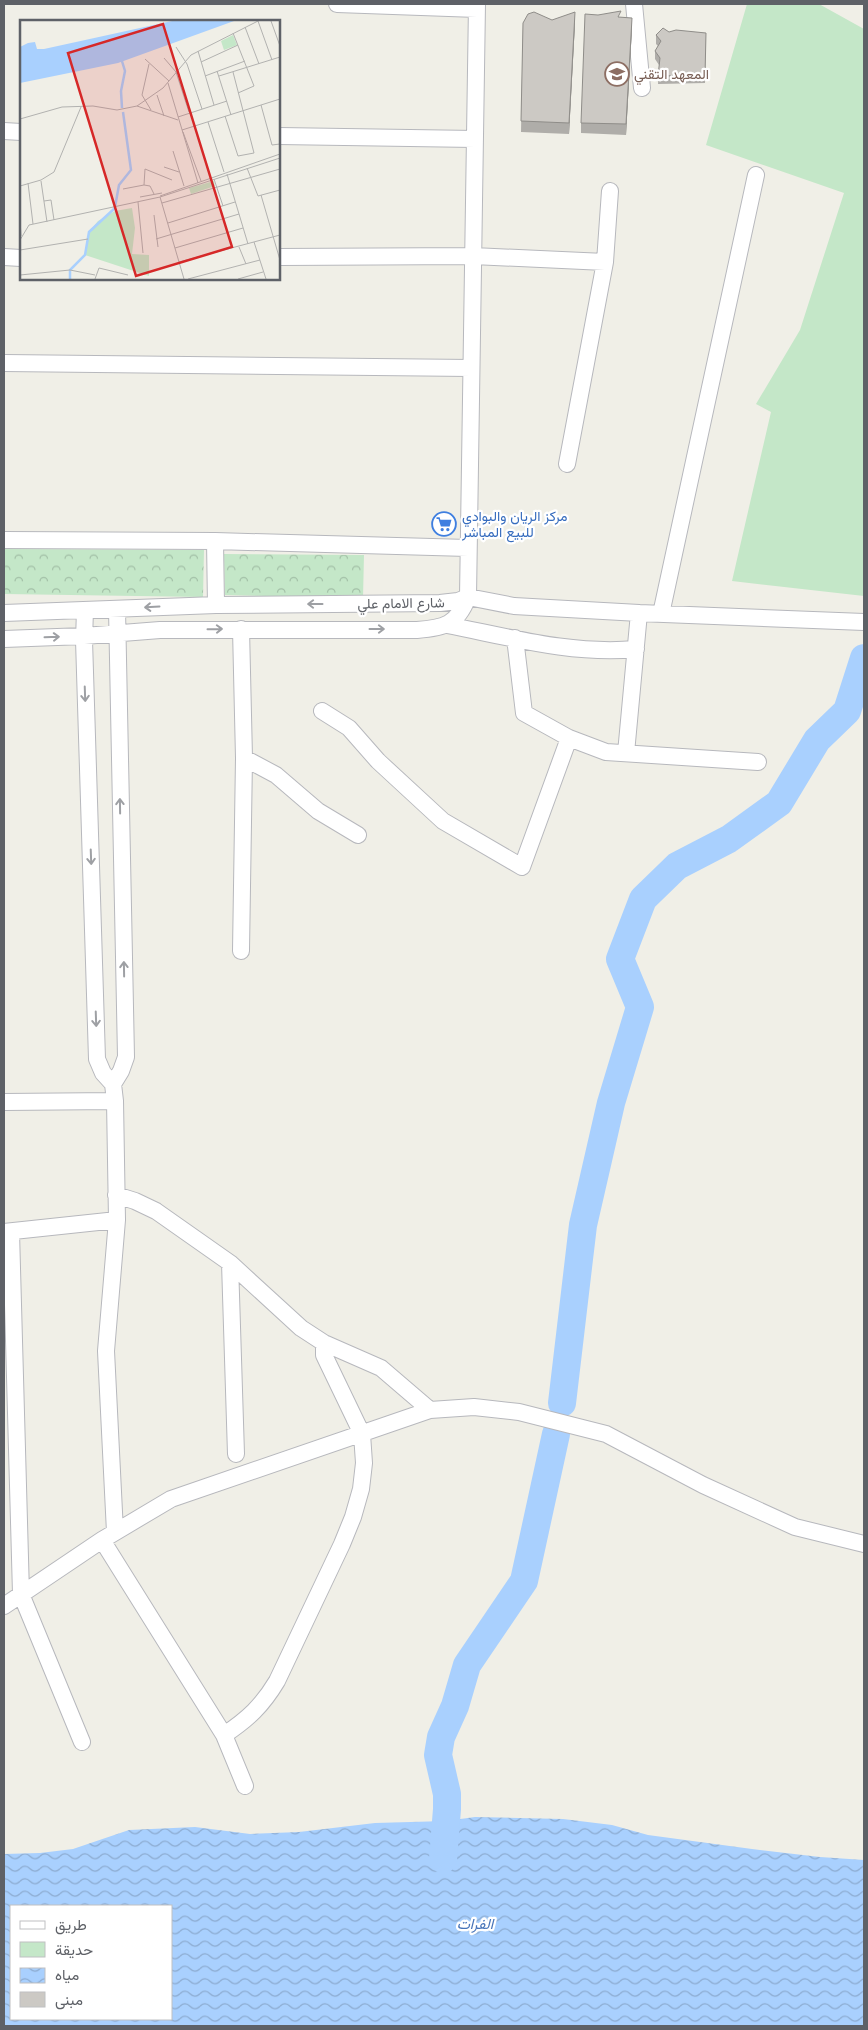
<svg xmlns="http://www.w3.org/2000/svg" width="868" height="2030" viewBox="0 0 868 2030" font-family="Arial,Vazirmatn,sans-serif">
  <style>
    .green { fill: #c4e7c8 }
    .forest { fill: url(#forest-crowns) }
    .water { fill: url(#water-waves); fill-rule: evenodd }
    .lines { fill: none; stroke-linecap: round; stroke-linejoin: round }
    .river { stroke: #a9d0fe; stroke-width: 28 }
    .minor-casing { stroke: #b7b8bd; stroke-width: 18 }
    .minor { stroke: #fff; stroke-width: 16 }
    .wall { fill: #afada9 }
    .shaded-wall { fill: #8f8d89 }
    .building { fill: #ccc9c4; stroke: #8f8d89 }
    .oneway { stroke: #9ea0a4 }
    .labels { text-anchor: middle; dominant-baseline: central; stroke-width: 4.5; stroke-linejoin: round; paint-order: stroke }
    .education-label { font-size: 14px; fill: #785e54; stroke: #fff; text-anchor: start }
    .shop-label { font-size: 14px; fill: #366cbe; stroke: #fff; text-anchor: start }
    .street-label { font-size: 14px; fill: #5e6167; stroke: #fff }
    .water-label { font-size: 15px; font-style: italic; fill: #4774b9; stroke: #fff }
    .inset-river { fill: none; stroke: #a9d0fe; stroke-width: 2.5 }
    .inset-road { fill: none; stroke: #b2b2b0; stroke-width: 1 }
    .view { fill: #d62828; fill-opacity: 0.15; stroke: #d62828; stroke-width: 2.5 }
    .inset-edge { fill: none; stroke: #5e6167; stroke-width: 2.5 }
  </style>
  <defs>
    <pattern id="forest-crowns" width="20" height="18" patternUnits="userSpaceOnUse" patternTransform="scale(1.25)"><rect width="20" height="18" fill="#c4e7c8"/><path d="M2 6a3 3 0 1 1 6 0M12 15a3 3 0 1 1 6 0" fill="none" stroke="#a2bfa6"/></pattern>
    <pattern id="water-waves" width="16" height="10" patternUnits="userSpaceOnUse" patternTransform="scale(1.25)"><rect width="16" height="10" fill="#a9d0fe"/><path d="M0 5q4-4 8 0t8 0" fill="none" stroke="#8dacd1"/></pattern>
  </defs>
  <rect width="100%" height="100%" fill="#f0efe7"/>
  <path class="green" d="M747,4H819L864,29V596L732,581L771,412L756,404L800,330L844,193L706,145Z"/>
  <path class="forest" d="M4,549L204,550L203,597L4,594Z
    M224,554L364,555L363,598L225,595Z"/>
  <path class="water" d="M475,1817L563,1819L612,1825L648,1835L752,1849L820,1857L864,1860V2026H4V1854L40,1853L73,1849L129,1830L195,1827L250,1834L299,1832L375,1823L446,1821ZM11,1906H171V2019H11Z"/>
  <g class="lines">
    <path class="river" d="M562,1403L583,1225L611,1103L640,1007L620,959L643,899L677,866L729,839L779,803L817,740L847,711L864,658
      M443,1859L447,1809V1794L438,1755L441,1737L455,1706L467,1665L524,1581L556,1434"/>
    <g class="minor-casing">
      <path id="minor" d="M337,4L477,9
        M634,4L642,88
        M4,131L21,132
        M279,136L475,139
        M4,257L21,258
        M279,257L473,256L605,262
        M4,363L471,368
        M567,464L605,262L610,191
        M4,540L215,541L468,548
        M215,541L216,605
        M468,597L514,606L639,613L864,622
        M85,610L84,640L97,1059L103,1073L113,1084L115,1101L117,1220L106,1351L115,1532
        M4,613L216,605L440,603L458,601L468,597
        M661,614L756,175
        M447,625C509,637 572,655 636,649
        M241,629L244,758L241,951
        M515,638L524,713L569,738L606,752L758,762
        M4,639L84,636L160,630H417C444,628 457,625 468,597L477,4
        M322,711L349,728L378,761L443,821L522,867L569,738
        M626,753L639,613
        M244,758L276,775L318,811L358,835
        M113,1084L121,1071L126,1057L117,609
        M4,1102L115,1101
        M116,1195L135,1201L156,1211L230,1263L301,1328L324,1343L381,1368L430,1410
        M4,1232L117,1220
        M11,1232L21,1594L82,1742
        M230,1263L236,1454
        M102,1540L224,1735L245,1786
        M4,1606L102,1540L171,1499L430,1410L474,1407L519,1412L606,1434L703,1485L795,1527L864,1544
        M224,1735C248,1719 262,1706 277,1681L342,1544L353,1517L361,1489L364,1463L362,1434L324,1355V1343"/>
    </g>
    <use href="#minor" class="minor"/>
  </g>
  <path class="wall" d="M621,17L632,28L626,135L581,133V123Z
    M552,20L575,23L569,134L521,132L523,23Z
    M669,32L706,33L705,83L658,84L659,65L655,59V51L658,46L656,44V35Z"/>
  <path class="shaded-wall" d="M575,12V23L569,134V123Z
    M632,18V28L626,135V124Z"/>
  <path class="building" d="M621,11L618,17L632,18L626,124L581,123L585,14L598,15Z
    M534,12L552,20L575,12L569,123L521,121L523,23L528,14Z
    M663,28L669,32L676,30L706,33L705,75L658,76L660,58L655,51L661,41L656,35Z"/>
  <defs><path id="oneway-shaft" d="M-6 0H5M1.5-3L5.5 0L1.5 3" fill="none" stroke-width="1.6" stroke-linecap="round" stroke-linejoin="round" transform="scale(1.25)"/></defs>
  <g class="oneway">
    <use href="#oneway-shaft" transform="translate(315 604) rotate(180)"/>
    <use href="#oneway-shaft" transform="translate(152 607) rotate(177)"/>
    <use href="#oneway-shaft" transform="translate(215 629) rotate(-1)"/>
    <use href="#oneway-shaft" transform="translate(377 629)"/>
    <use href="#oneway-shaft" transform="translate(52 637) rotate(-2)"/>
    <use href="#oneway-shaft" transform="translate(85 694) rotate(88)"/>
    <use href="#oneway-shaft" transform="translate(120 806) rotate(-91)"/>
    <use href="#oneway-shaft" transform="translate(91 857) rotate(88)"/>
    <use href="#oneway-shaft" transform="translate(124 969) rotate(-91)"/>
    <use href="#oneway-shaft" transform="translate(96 1019) rotate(88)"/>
  </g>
  <defs>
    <g id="university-ring" transform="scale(1.25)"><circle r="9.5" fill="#fff" stroke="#8d6e63" stroke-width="1.5"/><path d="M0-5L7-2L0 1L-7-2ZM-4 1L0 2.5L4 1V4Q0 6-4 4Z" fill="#8d6e63"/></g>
    <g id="supermarket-ring" transform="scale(1.25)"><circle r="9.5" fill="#fff" stroke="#3f7fe0" stroke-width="1.5"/><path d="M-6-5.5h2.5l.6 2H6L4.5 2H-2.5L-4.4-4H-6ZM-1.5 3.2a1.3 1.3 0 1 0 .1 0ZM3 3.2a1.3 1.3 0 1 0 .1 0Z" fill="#3f7fe0"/></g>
  </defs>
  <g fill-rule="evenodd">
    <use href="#university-ring" x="617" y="74"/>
    <use href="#supermarket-ring" x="444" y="524"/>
  </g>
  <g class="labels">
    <g class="education-label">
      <text x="634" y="74">المعهد التقني</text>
    </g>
    <g class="shop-label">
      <text x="462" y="516">مركز الريان والبوادي<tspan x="462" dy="16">للبيع المباشر</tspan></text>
    </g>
    <g class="street-label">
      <text transform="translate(401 603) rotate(-1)">شارع الامام علي</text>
    </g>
    <g class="water-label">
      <text x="475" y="1923">الفرات</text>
    </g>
  </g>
  <g transform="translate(20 20)">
    <rect width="260" height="260" fill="#f0efe7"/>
    <path d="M112,188L115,208L112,234L129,235V256L65,235L69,212L78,201L95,191Z" fill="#c4e7c8"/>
    <path d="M213,15L217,25L204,30L201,21ZM194,161L195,166L171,174L169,168Z" fill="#c4e7c8"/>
    <path d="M152,1H214L98,43L0,63V27L8,23L15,22L17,29H24Z" fill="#a9d0fe"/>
    <path class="inset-river" d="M101,38L105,51L101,71L102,88M95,187L99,165L111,150L103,92M50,259V250L65,235L69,212L95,188"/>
    <path class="inset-road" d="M251,1L260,26M225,7L239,44M213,13L234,66L218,73M156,27L167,44L182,89M178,31L194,85M144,38L156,52L169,92M125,39L149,61M181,42L218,25M129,44L122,75L131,90M197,51L211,95M185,56L225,41M199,56L260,37M148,63L178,163M137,75L144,96M241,85L252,125L260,124M117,86L158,100M205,96L218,136L234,133L213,52M158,97L207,81M0,99L42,87L73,86L97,90L117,86L143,68L171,35L238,1L252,40M188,102L204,152M162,110L260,79M163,112L181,161M153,131L164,166M144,147L159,152M227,148L238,176L260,170M207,154L228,224M194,159L203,186M21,161L27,202M8,163L13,204M124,165L125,149L152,160M0,166L21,160L34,152L61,87M103,169L124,165L130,166L134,174M241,175L260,240M140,176L260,134M120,177L142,173M140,177L164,259M24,181L31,180L34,200M118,182L123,233M142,183L260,149M134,195L138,227M0,200L1,216M148,203L215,182M136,219L219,194M0,220L9,205L140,177L260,138M234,222L246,259M219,227L226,244M155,228L223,208M0,230L68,219M159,242L260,215M0,255L50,250L75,255M75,259L79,248L108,255M168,259L240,240M218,259L243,252"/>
    <path class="view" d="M143,4L212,227L116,256L48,33Z"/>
    <rect width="260" height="260" class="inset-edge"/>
  </g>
  <rect width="868" height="2030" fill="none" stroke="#5e6167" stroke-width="10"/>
  <rect x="10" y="1905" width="162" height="115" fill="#ffffff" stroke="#bfc0c2"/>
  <rect x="20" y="1921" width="25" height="8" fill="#ffffff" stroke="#bfc0c2"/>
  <text x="55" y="1930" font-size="15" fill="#5e6167">طريق</text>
  <rect x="20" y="1942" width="25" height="15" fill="#c4e7c8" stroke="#bfc0c2"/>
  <text x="55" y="1955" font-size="15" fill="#5e6167">حديقة</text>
  <rect x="20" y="1968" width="25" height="15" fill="url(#water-waves)" stroke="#bfc0c2"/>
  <text x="55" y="1980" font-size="15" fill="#5e6167">مياه</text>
  <rect x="20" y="1992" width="25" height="15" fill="#ccc9c4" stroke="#bfc0c2"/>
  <text x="55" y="2005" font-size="15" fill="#5e6167">مبنى</text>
</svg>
